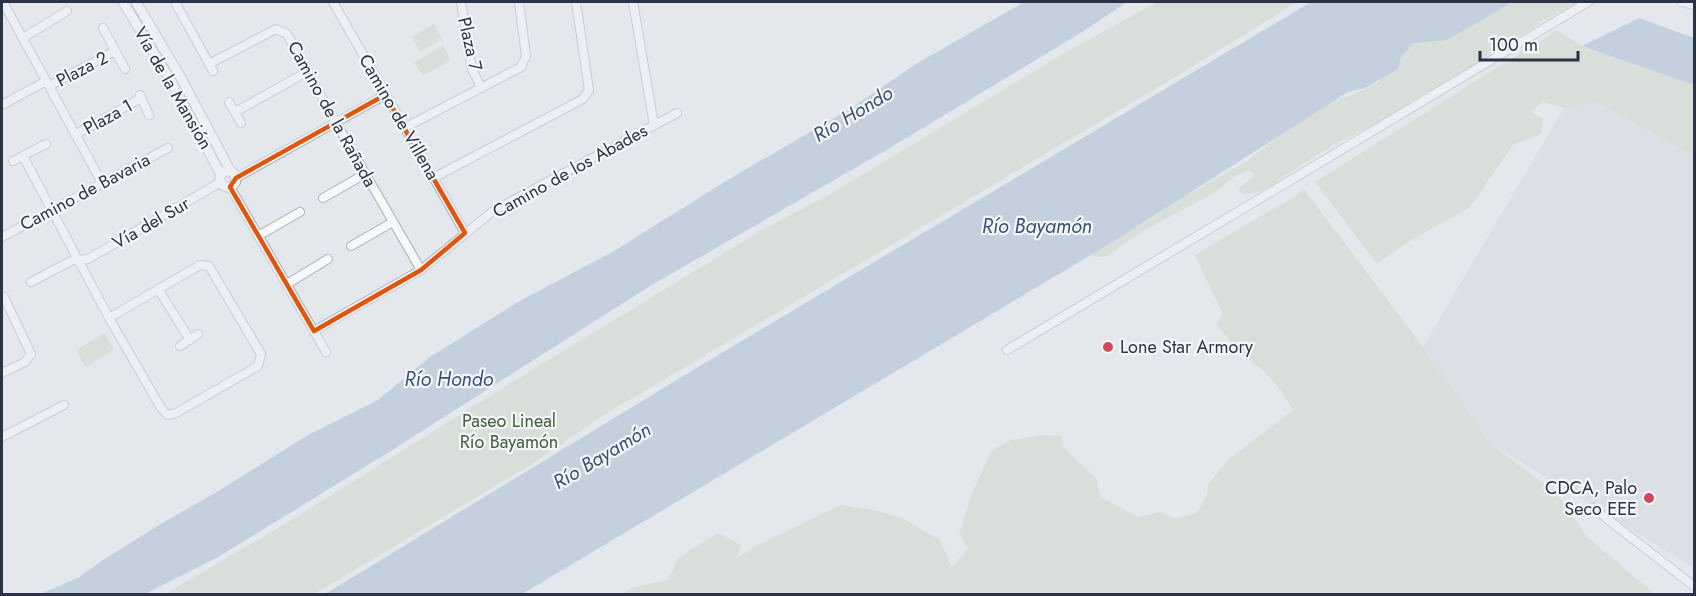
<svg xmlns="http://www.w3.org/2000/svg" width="1696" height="596" viewBox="0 0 1696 596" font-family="Jost,sans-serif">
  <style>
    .built { fill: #d2d6de }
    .green { fill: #c9d6c5 }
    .water { fill: #9fb4cc }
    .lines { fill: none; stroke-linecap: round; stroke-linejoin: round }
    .minor-casing { stroke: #a9aeb7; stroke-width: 10 }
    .tertiary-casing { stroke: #a9aeb7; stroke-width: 11 }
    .minor { stroke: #f7f8fa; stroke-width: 8 }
    .tertiary { stroke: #f7f8fa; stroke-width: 9 }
    .marked { fill: none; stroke: #df570f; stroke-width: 4.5; stroke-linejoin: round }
    .poi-dot { fill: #d1495b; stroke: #f4f6f9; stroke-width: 2 }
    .labels { text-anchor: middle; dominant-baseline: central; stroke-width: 4.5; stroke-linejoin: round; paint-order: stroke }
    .street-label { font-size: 18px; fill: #2b3445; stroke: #f4f6f9 }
    .poi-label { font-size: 18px; fill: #2b3445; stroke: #f4f6f9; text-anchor: start }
    .park-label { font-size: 18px; fill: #3f6138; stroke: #f4f6f9 }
    .water-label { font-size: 20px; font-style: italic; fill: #34527a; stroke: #f4f6f9 }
  </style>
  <rect width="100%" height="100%" fill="#e4e7ec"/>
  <path class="built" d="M1599,103L1673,145L1694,156V568L1490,443L1423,347L1564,108Z"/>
  <path class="green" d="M1157,2H1297L1180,74L604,415L529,466L314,594H165L285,524L514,381L762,230L832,193L1068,51Z
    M1515,2H1579L1544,20L1506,46L1486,55L1465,73L1425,93L1380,122L1335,144L1286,175L1269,188L1251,194H1242L1239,191L1240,187L1253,177L1252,172L1248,171L1235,176L1216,192L1161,221L1129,240L1110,255L1102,257L1093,256L1092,251L1153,218L1176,201L1247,161L1284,132L1334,100L1352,95L1379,82L1404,46L1502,9Z
    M434,24L442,39L420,52L412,37Z
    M1557,30L1582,46L1694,85V156L1673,145L1599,103L1564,108L1542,102L1531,112L1543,119L1541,134L1513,145L1469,208L1411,240L1377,264L1315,182Z
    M443,46L451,60L423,76L414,62Z
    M1303,188L1423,347L1490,443L1559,495L1587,537L1655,594H620L634,587L668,580L678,558L718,533L741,545L736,559L754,547L840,505L879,511L904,519L939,539L952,567L968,549L959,534L972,494L991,451L1011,440L1043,435L1061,436L1063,447L1096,478L1100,497L1138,517L1159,512L1176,519L1197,512L1206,498L1209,483L1228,460L1293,410L1283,393L1265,372L1242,354L1216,325L1223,314L1195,255L1295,196Z
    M105,333L114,350L85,367L76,350Z"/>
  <path class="water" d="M1024,2H1127L1079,34L888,149L650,286L389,452L218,557L145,594H40L78,578L103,560L164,522L215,493L308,435L378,400L430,357L518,302L614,251L731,178L853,107L916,64Z
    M1311,2H1513L1447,40L1414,43L1401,57L1398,69L1365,88L1348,92L1111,243L522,594H325L698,367Z
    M1639,18L1694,38V85L1582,46Z"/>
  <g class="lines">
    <g class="minor-casing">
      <path id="minor" d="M3,2L102,183
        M175,2L213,71
        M333,2L465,233
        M461,2L472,69L481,87
        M633,2L654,125
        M1682,2L1694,5
        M103,28L125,69
        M23,38L67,11
        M209,64L276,29L287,34L336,123L421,270
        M49,86L115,51
        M140,95L149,115
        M229,102L241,123
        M2,105L46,81
        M235,112L307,72
        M404,128L521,67L526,56L519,2
        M75,135L141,98
        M23,156L109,318L161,408L168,415L176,413L258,366L261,354L209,266L200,265L109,318
        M13,161L46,144
        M236,178L385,95
        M433,178L583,99L589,90L576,2
        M230,187L326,352
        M323,198L365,174
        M258,236L300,212
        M2,237L168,148
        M351,246L393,222
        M31,282L73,260L88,259L221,182
        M287,284L328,259
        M158,289L190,340
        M314,331L421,270L493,211L677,113
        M180,346L198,334
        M1007,350L1588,2
        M2,373L25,362L31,354L4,297
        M2,437L64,405
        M1593,508L1694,586"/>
    </g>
    <g class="tertiary-casing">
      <path id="tertiary" d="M123,2L171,81L221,175
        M136,2L181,78L231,172
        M220 179a8 8 0 1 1 16 0a8 8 0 1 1-16 0Z"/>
    </g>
    <use href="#minor" class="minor"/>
    <use href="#tertiary" class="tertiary"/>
  </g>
  <path d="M0 0H1696V596H0ZM385,95L465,233L421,270L314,331L230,187L236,178Z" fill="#e4e7ec" fill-opacity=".55" fill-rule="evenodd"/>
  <path class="marked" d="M385,95L465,233L421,270L314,331L230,187L236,178Z"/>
  <g class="poi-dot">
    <circle cx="1108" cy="347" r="6"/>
    <circle cx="1649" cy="498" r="6"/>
  </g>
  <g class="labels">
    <g class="street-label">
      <text transform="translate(470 44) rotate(77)">Plaza 7</text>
      <text transform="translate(82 69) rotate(-28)">Plaza 2</text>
      <text transform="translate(173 88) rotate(60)">Vía de la Mansión</text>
      <text transform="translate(332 114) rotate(61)">Camino de la Rañada</text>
      <text transform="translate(108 117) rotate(-29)">Plaza 1</text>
      <text transform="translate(399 117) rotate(60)">Camino de Villena</text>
      <text transform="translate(570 171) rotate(-29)">Camino de los Abades</text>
      <text transform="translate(85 192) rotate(-28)">Camino de Bavaria</text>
      <text transform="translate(151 223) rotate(-30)">Vía del Sur</text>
    </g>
    <g class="poi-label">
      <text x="1120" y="347">Lone Star Armory</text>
      <text x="1637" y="488" text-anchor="end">CDCA, Palo<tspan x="1637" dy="21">Seco EEE</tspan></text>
    </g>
    <g class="park-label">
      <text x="509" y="421">Paseo Lineal<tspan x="509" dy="21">Río Bayamón</tspan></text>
    </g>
    <g class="water-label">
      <text transform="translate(853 114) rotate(-31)">Río Hondo</text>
      <text x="1037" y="226">Río Bayamón</text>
      <text x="449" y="379">Río Hondo</text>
      <text transform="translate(602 456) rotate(-31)">Río Bayamón</text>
    </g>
  </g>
  <rect width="1696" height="596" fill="none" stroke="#2b3445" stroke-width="6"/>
  <path d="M1480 51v9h98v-9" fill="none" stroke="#2b3445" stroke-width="3"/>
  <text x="1489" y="51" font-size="18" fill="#2b3445" stroke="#f4f6f9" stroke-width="4.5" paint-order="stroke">100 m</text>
</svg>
